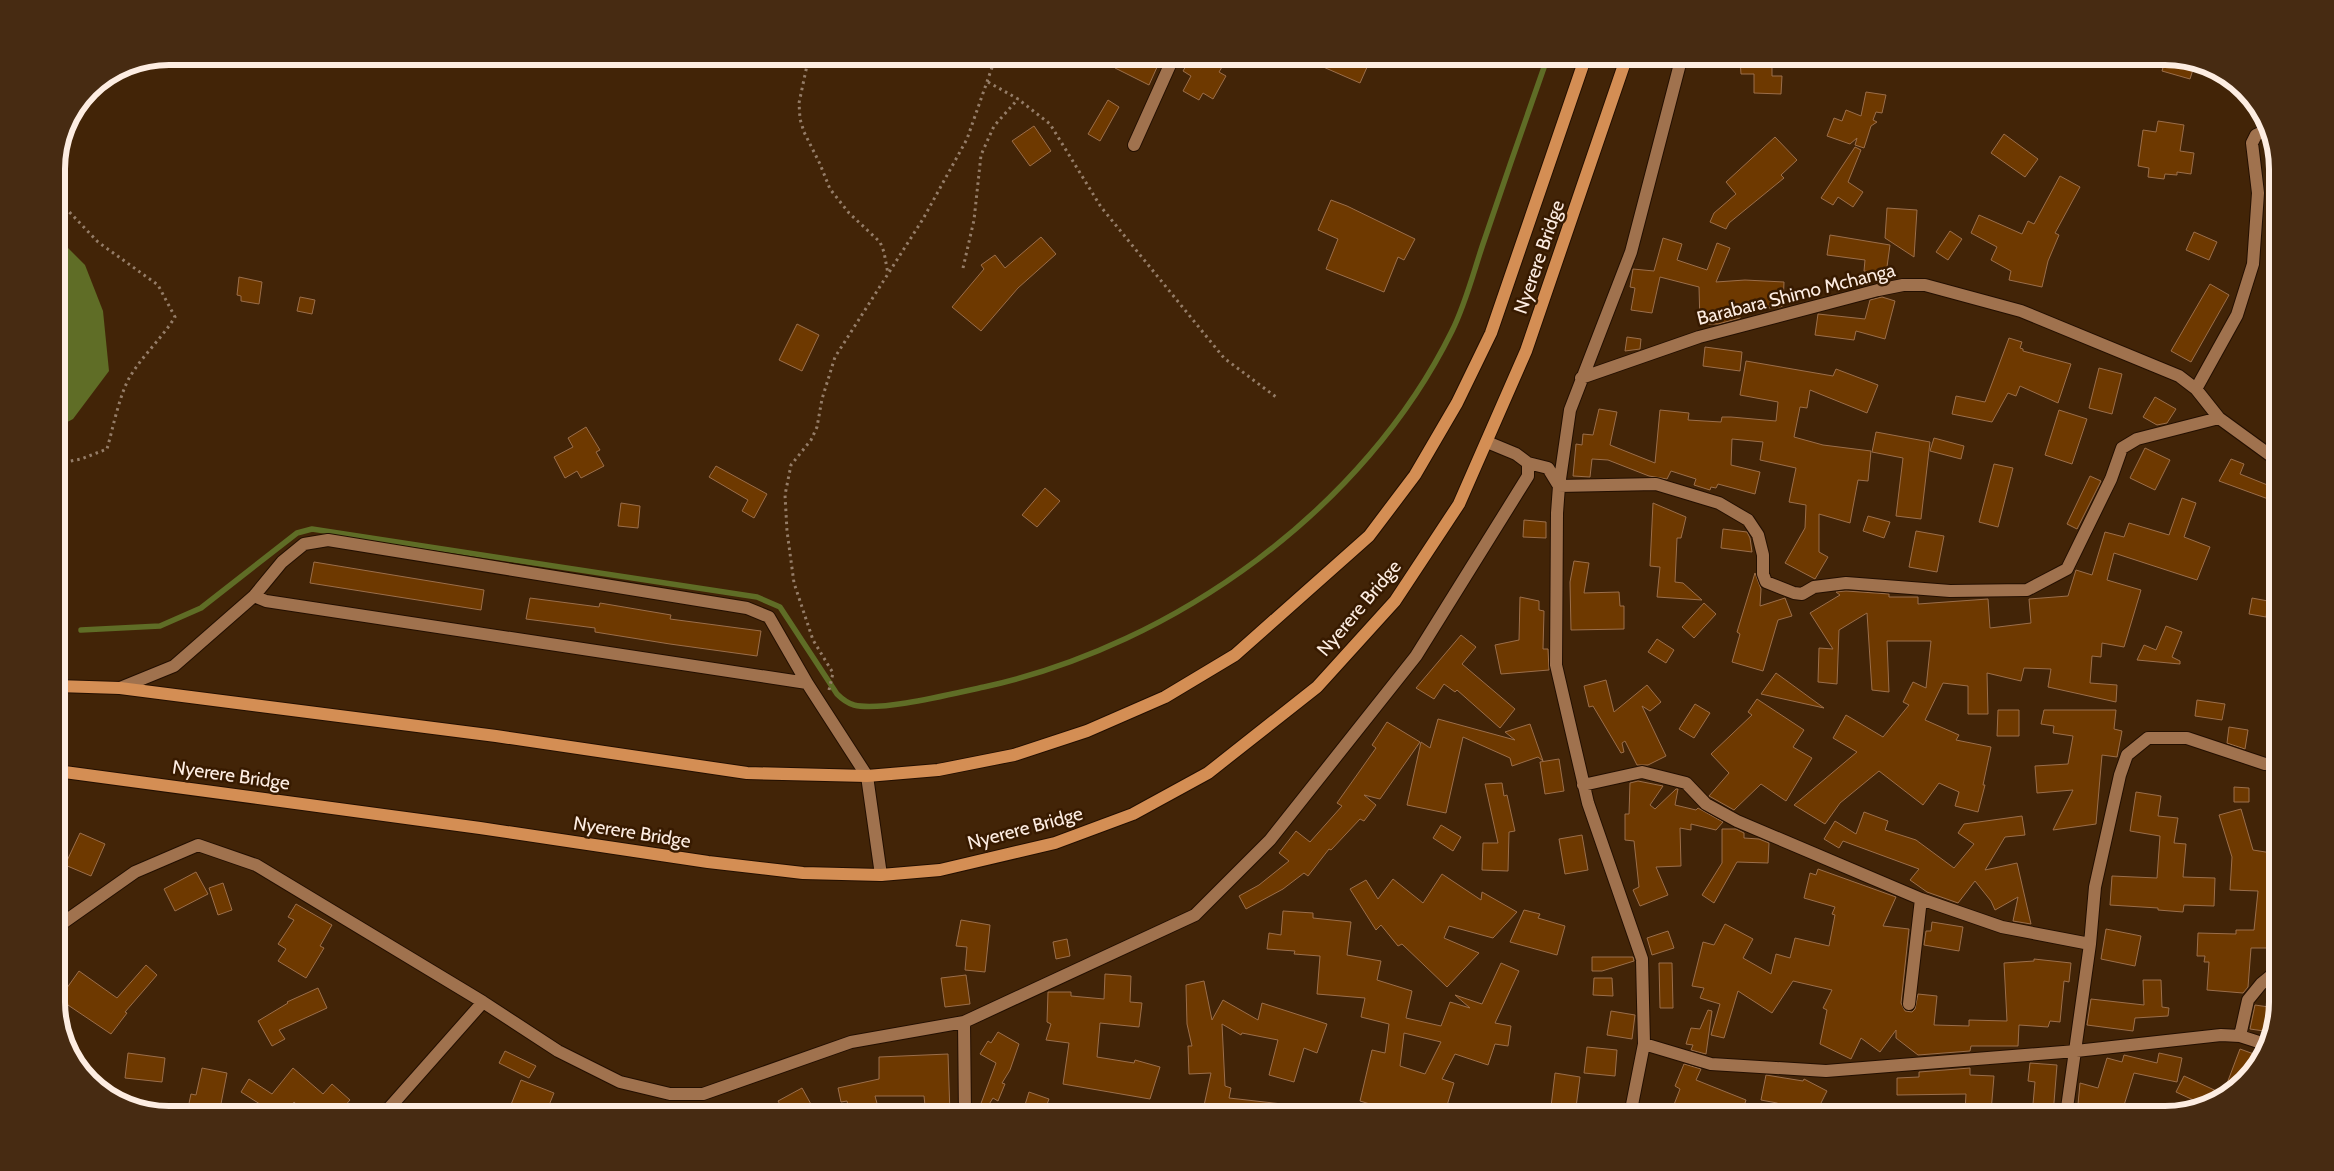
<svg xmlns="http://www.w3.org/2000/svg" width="2334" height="1171" viewBox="0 0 2334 1171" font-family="Cabin,sans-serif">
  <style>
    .water { fill: #5f6d26 }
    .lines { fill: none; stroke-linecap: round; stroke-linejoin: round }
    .stream { stroke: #5f6d26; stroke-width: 5.5 }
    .building { fill: #6e3900; stroke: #9b6e4a; fill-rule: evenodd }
    .minor-casing { stroke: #230f00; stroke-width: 14 }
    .major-casing { stroke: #230f00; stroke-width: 14 }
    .path { stroke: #957d68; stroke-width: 3; stroke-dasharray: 2.5 4; stroke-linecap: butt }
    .minor { stroke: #a0724e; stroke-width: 12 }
    .major { stroke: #d48e54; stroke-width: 12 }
    .labels { text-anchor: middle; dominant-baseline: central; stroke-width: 5; stroke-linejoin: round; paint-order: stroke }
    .street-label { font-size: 19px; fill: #fdede2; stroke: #371a00 }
    .rim { fill: none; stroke: #fdede2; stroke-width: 6 }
  </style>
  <rect width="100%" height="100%" fill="#422407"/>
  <path class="water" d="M56,236L85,265L103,311L109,371L73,419L56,428Z"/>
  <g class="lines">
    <path class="stream" d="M81,630L160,626L201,608L297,533L312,529L757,597L780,607L837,694C842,699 847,703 854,705C881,712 955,693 984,687C1176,645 1365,508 1452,331C1466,303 1474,270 1484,241C1505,179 1526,118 1548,56"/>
  </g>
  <path class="building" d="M1121,56H1139L1158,65L1149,85L1115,68Z
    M1192,56H1203L1222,67L1219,72L1226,76L1213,99L1203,93L1199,100L1183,91L1191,76L1183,71Z
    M1298,56H1372L1360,83Z
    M2166,57L2195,63L2190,79L2162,71Z
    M1772,59V76H1782L1781,94L1754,93V74H1741L1740,60Z
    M1866,92L1886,95L1882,113L1876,112L1873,120L1877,122L1871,126L1864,148L1855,145L1857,138L1850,144L1827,136L1834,118L1842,121L1846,110L1861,116Z
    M1108,100L1119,107L1100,141L1088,134Z
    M2158,121L2184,125L2180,151L2194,153L2191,174L2177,172V175L2165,174L2164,179L2148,177L2149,168L2138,166L2143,130L2156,132Z
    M1034,126L1051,151L1030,166L1012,141Z
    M2004,134L2038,159L2025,177L1991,153Z
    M1775,137L1797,160L1781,175L1784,178L1729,223L1726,229L1710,222L1714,213L1736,194L1726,182Z
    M1855,147L1861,150L1848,182L1863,192L1853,207L1838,197L1833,205L1821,198Z
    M2060,176L2080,187L2055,233L2059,235L2048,261L2042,287L2009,280L2011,271L1991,260L1997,247L1971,233L1979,215L2022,234L2028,221L2034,224Z
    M1331,200L1347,206L1415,239L1404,260L1398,257L1384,292L1326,269L1338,239L1318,230Z
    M1887,208L1917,210L1914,257L1885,238Z
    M1950,231L1962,239L1948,260L1936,252Z
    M2194,232L2217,242L2209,260L2186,250Z
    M1830,235L1890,245L1886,274L1864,271L1865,260L1827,255Z
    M1041,237L1056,254L1018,288L981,331L952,307L984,269L981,265L995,255L1005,268Z
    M1663,238L1682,244L1677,260L1707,270L1717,243L1730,248L1716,282L1745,280L1784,282L1783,306L1776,308L1740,307V318L1718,324H1700L1699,287L1660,277L1652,313L1631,310L1635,288L1630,287L1633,269L1654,271Z
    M239,277L262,282L259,304L241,301V296L237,295Z
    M2210,284L2229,295L2191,362L2171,351Z
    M300,297L315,300L312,314L297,311Z
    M1882,297L1895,301L1885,339L1856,331L1854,340L1815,335L1818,314L1865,319L1870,300Z
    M797,324L819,335L802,371L779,360Z
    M1627,337L1641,339L1640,349L1625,351Z
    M2009,338L2022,342L2020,348L2023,349V351L2071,364L2058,403L2020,386L2016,396L2008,393L1992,422L1952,414L1956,396L1985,402Z
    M1705,347L1742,352L1740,371L1703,366Z
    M1746,361L1833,376L1836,369L1878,385L1867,413L1810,390L1807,408L1800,407L1794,437L1823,445L1871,451L1868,481L1858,480L1850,523L1819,514V552L1828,557L1815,579L1785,563L1805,528L1806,505L1789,502L1796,468L1760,460L1763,442L1732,439L1731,465L1760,472L1755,494L1718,484L1716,488L1711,487L1710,490L1694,485L1696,479L1671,471L1667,479L1649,476L1608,460L1592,459L1590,477L1573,476L1576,444L1582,445L1583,434L1593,435L1599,409L1617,412L1610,445L1655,463L1660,410L1689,413L1688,420L1721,422L1722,417H1731L1776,421L1778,402L1740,395Z
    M2099,368L2122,374L2112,414L2089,408Z
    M2155,397L2176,409L2167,423L2157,425L2143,417Z
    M2059,410L2087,419L2072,464L2045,455Z
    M586,427L600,450L596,452L604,466L581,478L577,471L565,478L554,457L573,447L568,438Z
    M1876,432L1930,442L1921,519L1896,516L1903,458L1872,452Z
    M1934,438L1964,446L1961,459L1930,451Z
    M2145,448L2170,460L2155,490L2130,478Z
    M2231,459L2244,464L2240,474L2275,488L2271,500L2219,481Z
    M1994,464L2013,468L1998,527L1979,522Z
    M716,466L767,494L754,518L742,511L748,500L709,477Z
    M2090,476L2101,481L2077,529L2067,524Z
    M1045,488L1060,501L1037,527L1022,515Z
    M2182,498L2196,503L2184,537L2210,547L2197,580L2114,553L2107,580L2141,590L2124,647L2102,643L2101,657L2092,656L2090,683L2117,685L2116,702L2048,687L2051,669L2024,668L2021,681L1987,673L1988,714H1968V686L1943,683L1925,720L1959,735L1956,740L1991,747L1983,785H1985L1978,812L1955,806L1959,792L1939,783L1923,805L1879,771L1840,803L1825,824L1794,805L1857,752L1833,738L1846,715L1883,737L1909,705L1903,702L1913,682L1926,688L1931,641H1887L1889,692L1872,690L1867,613L1839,630L1837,684L1818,682L1819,648L1833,649L1810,613L1840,595L1836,592L1846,591L1889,594V597H1918V604L1988,599L1990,628L2031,623L2029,599L2068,596L2076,570L2092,575L2105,532L2124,537L2129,523L2169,535Z
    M621,503L640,506L638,528L618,526Z
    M1653,503L1686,517L1681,538H1677L1675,582L1683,583L1702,600L1657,597L1660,567L1650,566Z
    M1868,516L1890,522L1884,538L1863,531Z
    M1524,520L1546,522V538L1523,537Z
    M1723,529L1747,532L1750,538L1752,552L1721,548Z
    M1916,531L1944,536L1937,572L1909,567Z
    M1574,561L1589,563L1584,593L1619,592L1620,606H1624V629L1571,630L1570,582Z
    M314,562L484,590L481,610L310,583Z
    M1755,573L1761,589L1760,606L1785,598L1792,616L1778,620L1763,671L1732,662L1740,634L1737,632Z
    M1520,597L1539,601V610L1544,611L1543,649H1548L1549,670L1501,674L1495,645L1519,640Z
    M530,598L599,607L600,603L671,615L670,619L761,631L757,656L670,644L595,632V628L526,619Z
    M2252,598L2268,601L2266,617L2249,614Z
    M1704,603L1716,614L1694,638L1682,627Z
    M2166,626L2182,632L2172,657L2180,661V664L2137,660L2144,645L2156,650Z
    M1461,635L1476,647L1462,664L1515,709L1500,728L1457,690L1455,692L1444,684L1434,699L1416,688Z
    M1657,639L1674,650L1666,663L1648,652Z
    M1776,673L1824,708L1761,694Z
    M1606,680L1614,712L1647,685L1661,702L1650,711L1642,706L1666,756L1648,765H1637L1625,741L1622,743L1624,752L1621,753L1593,706L1589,707L1584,686Z
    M1757,699L1804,730L1793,747L1812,758L1786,801L1761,784L1734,810L1709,796L1729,773L1711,754L1752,715L1748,712Z
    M2197,700L2225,704L2222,720L2195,716Z
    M1695,704L1710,713L1694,738L1679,729Z
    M1998,710H2019V736H1997Z
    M2044,710H2116L2114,729L2122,731L2117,757L2102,755L2096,824L2053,830L2073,790L2037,793L2035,766L2068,764L2073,736L2053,733L2054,726L2041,724Z
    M1438,719L1515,740L1505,732L1530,724L1543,761L1538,757L1512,766L1510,758L1463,737L1446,813L1407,805L1421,742L1430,748Z
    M1387,722L1420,742L1380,799L1364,795L1376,805L1364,821L1360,819L1331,850L1329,849L1308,876L1304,873L1283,889L1246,909L1239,896L1259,885L1289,861L1279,853L1296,831L1310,842L1342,806L1337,803L1376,748L1372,745Z
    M2229,727L2248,730L2245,749L2227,743Z
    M1559,759L1564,791L1545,794L1540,762Z
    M1638,781L1663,786L1650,805L1655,809L1676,789H1678L1675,805L1696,810L1698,808L1723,822L1716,830L1691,824V830L1680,828L1681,866L1656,867L1668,895L1640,906L1633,890L1639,887L1634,841L1625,840V814H1629L1630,783Z
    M1502,783L1504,796L1507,795L1515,831L1509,832L1508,871L1482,870L1483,843H1498L1485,784Z
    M2234,787L2249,788V802H2234Z
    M2136,792L2161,796L2158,816L2178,818L2174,843L2186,844L2183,877L2215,878L2214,906L2184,905L2183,912L2158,910V908L2110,905L2112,876L2157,878L2160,836L2130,831Z
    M2241,809L2253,850L2278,854V910L2268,909L2267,948H2251L2248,987L2243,993L2207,990L2209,962H2204L2205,956H2197L2198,933L2236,934V930H2254L2258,891L2230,890L2232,857L2219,815Z
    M1864,812L1888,821L1885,830L1916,840L1954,868L1974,844L1958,833L1964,824L2022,816L2025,835L2005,837L1985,870L2017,863L2031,924L2013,921L2018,897L1995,910L1991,901L1975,881L1958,903L1927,892L1910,880L1919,869L1843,841L1839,848L1824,839L1835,821L1856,834Z
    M1441,825L1461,837L1453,851L1433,838Z
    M1722,829H1736L1744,833V838L1759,839L1769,843L1768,863L1737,862L1714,903L1702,895L1722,863Z
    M80,833L105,844L91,876L65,865Z
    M1582,835L1588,870L1565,874L1559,839Z
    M1818,869L1896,897L1883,926L1909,929L1901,1003L1905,1011L1912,1012L1915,1009L1918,994L1937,996L1934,1025L1969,1026V1020L2007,1021L2004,963L2034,961V959L2071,963L2069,982L2064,981L2060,1022L2050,1021L2048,1027L2019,1025L2018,1046H1971L1970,1051L1918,1055L1896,1038V1030L1880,1052L1861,1038L1851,1059L1820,1044L1827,1010L1823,1008L1832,990L1793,981L1772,1013L1738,991L1724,1038L1711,1035L1720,1004L1700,998L1704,988L1692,986L1703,942L1714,945L1725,924L1753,939L1743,958L1771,974L1776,954L1790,958L1795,938L1829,946L1835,915L1832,914L1835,907L1804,898L1810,873L1816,875Z
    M196,872L208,894L175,911L164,889Z
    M1442,874L1481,900L1482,892L1517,912L1493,938L1449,926L1444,938L1479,953L1447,987L1402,944L1398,946L1381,925L1376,930L1350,889L1366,880L1378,899L1393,879L1423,903Z
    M223,883L232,910L218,915L209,888Z
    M296,904L332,925L320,946L324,948L306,978L278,961L286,949L278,944L294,920L288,917Z
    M1524,910L1540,914L1538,918L1565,926L1557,955L1510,942Z
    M1283,911L1313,913V918L1351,922L1347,955L1381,961L1377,980L1412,991L1406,1018L1441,1026L1450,1002L1470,1008L1455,995L1482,1004L1501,963L1519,971L1495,1023L1511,1026L1508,1046L1495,1044L1488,1065L1455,1054L1442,1079L1454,1083L1444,1115H1429L1413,1110L1411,1115H1406L1360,1101L1372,1050L1385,1053L1389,1024L1361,1017L1365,998L1317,994L1320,956L1294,954L1295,951L1267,949L1269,933L1281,935ZM1404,1033L1441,1042L1425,1074L1400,1066Z
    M961,920L990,925L985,972L965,970L967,947L956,946Z
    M1932,922L1963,927L1959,951L1924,945L1926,931H1931Z
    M2106,929L2141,936L2135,966L2101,959Z
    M1668,931L1674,948L1652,955L1647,938Z
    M1067,939L1070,956L1056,959L1053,942Z
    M1592,957H1633L1634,961L1602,971H1592Z
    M1659,963H1672L1673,1008H1660Z
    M146,965L157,975L125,1012L127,1013L111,1034L59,999L79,971L117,998Z
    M1105,974L1131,976L1130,1002L1142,1003L1139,1027L1100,1023L1097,1057L1134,1063L1135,1060L1160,1067L1150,1099L1063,1084L1069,1043L1046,1040L1051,1024L1047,1022L1048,992H1071V996L1104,999Z
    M966,975L970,1004L945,1007L941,978Z
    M1594,978H1612L1613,996L1593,995Z
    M2143,980H2161L2162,1007L2169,1008L2168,1016L2135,1018L2133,1031L2087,1025L2091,999L2144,1005Z
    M1204,981L1212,1020L1223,1000L1258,1020L1262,1003L1327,1024L1317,1053L1304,1048L1294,1082L1269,1075L1278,1040L1242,1033L1241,1035L1222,1024L1225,1086L1231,1088L1229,1098L1291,1105V1115H1202L1211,1073L1189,1074L1188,1046H1192L1187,1024L1186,985Z
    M318,988L327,1008L279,1030L285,1039L272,1046L258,1021L288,1003L287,1002Z
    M2255,1005L2276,1008L2271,1032L2250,1029Z
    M1708,1010L1712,1011L1706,1054L1691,1050L1693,1045L1686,1044L1691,1028L1700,1029Z
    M1611,1011L1635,1015L1632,1039L1607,1035Z
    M998,1032L1019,1044L1010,1070L1002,1083L1005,1084L998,1101L993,1098L986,1109L980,1106L996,1063L980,1054L988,1041L991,1043Z
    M1587,1047L1617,1050L1615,1076L1584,1073Z
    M2240,1049L2262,1057L2227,1096L2202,1104L2176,1092L2184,1076L2223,1094Z
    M505,1051L536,1066L529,1078L499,1063Z
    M128,1053L165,1058L162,1082L125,1078Z
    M2159,1053L2182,1058L2177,1082L2134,1073L2121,1115H2077L2080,1083L2098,1088L2107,1058L2122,1062L2124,1055L2157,1063Z
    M948,1054L950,1115H926L924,1096H875L878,1107L872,1111L873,1115H850L847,1101L841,1102L838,1088L879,1079V1057Z
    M2030,1063L2057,1065L2053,1115H2032L2035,1082L2028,1081Z
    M1684,1064L1701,1069L1696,1080L1746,1100L1741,1115H1670L1680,1089L1675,1086Z
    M202,1068L227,1073L220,1109L215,1108L214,1115H194L195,1109L188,1108L191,1094L196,1095Z
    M293,1068L323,1094L332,1084L350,1100L337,1115H308L294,1102L286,1115H277L241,1092L249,1079L272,1094Z
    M1970,1068V1075L1994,1076L1991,1112L1965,1111L1966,1094L1897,1095V1078L1919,1077V1072Z
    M1555,1073L1580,1077L1575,1115H1550Z
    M1766,1075L1803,1081L1804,1079L1827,1091L1815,1115H1801L1777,1103L1761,1100Z
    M521,1080L554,1093L545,1115H528L510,1107Z
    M802,1088L817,1115H786L778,1101Z
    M1029,1092L1049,1099L1043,1115L1024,1108Z"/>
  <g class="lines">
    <g class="minor-casing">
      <path id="minor" d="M1134,145L1174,56
        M1581,378L1699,337L1878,290L1903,285H1925L2021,311L2179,376L2196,389L2219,418L2278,461
        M2196,389L2237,315L2253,264L2258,193L2252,143L2256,135L2267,130
        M1528,463L1548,468L1559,486L1656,484L1719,503L1748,520L1758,535L1763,555V574L1766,582L1794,593L1802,594L1814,587L1846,583L1950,591L2027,590L2067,569L2111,479L2122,448L2137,439L2219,418
        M254,596L266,601L807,683
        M120,688L174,666L254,596L282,562L304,544L328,540L747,608L769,617L807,683L867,776L881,875
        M1583,785L1642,772L1686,783L1706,804L1737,821L1921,899L2002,927L2090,944
        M57,927L135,872L198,845L256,865L483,1002L558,1051L620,1082L670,1094H703L851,1042L964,1022L1195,915L1270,840L1416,656L1528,476V463L1516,454L1487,442
        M1909,1004L1921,899
        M964,1022L965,1115
        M2240,1036L2248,1000L2261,984L2278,970
        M1644,1044L1711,1064L1826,1071L2076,1051L2221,1035L2240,1036L2268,1045
        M383,1115L483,1002
        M1630,1115L1644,1044L1642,959L1588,803L1556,665L1557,513L1559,486L1570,410L1631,252L1682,56
        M2066,1115L2090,944L2095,887L2120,775L2127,755L2148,738H2187L2265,764L2278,765"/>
    </g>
    <g class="major-casing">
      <path id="major" d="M57,686L120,688L496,736L747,773L867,776L938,770L1014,755L1087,731L1165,697L1235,655L1369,536L1415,475L1457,403L1491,333L1586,56
        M57,771L480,828L708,862L803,873L881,875L940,870L1055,843L1133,814L1208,773L1317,687L1395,601L1459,504L1526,351L1627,56"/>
    </g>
    <path class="path" d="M809,56L799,103L800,119L804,132L820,164L830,189L849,213L880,242L884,252L888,274
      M988,82L1018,99L1050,124L1101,207L1224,358L1276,397
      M56,198L98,242L158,285L175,317C162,338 144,354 131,375C120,392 113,428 107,449L81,459L56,464
      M963,268L974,220L981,155L994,126L1018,99
      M829,690L833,673L813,640L794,583L787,531L785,495L791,465L811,440L817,427L822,399L835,357L923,219L967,139L996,56"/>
    <use href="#minor" class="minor"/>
    <use href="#major" class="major"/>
  </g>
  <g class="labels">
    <g class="street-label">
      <text transform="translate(1539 257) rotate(-71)">Nyerere Bridge</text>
      <text transform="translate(1796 294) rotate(-14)">Barabara Shimo Mchanga</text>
      <text transform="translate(1359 608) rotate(-50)">Nyerere Bridge</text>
      <text transform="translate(231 775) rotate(8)">Nyerere Bridge</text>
      <text transform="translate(1025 828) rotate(-15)">Nyerere Bridge</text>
      <text transform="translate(632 832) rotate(9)">Nyerere Bridge</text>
    </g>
  </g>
  <path d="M0 0H2334V1171H0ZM169 65H2165A104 104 0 0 1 2269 169V1002A104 104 0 0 1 2165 1106H169A104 104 0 0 1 65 1002V169A104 104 0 0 1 169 65Z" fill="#472b12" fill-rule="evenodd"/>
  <path class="rim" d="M169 65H2165A104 104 0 0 1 2269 169V1002A104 104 0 0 1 2165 1106H169A104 104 0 0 1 65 1002V169A104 104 0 0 1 169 65Z"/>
</svg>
